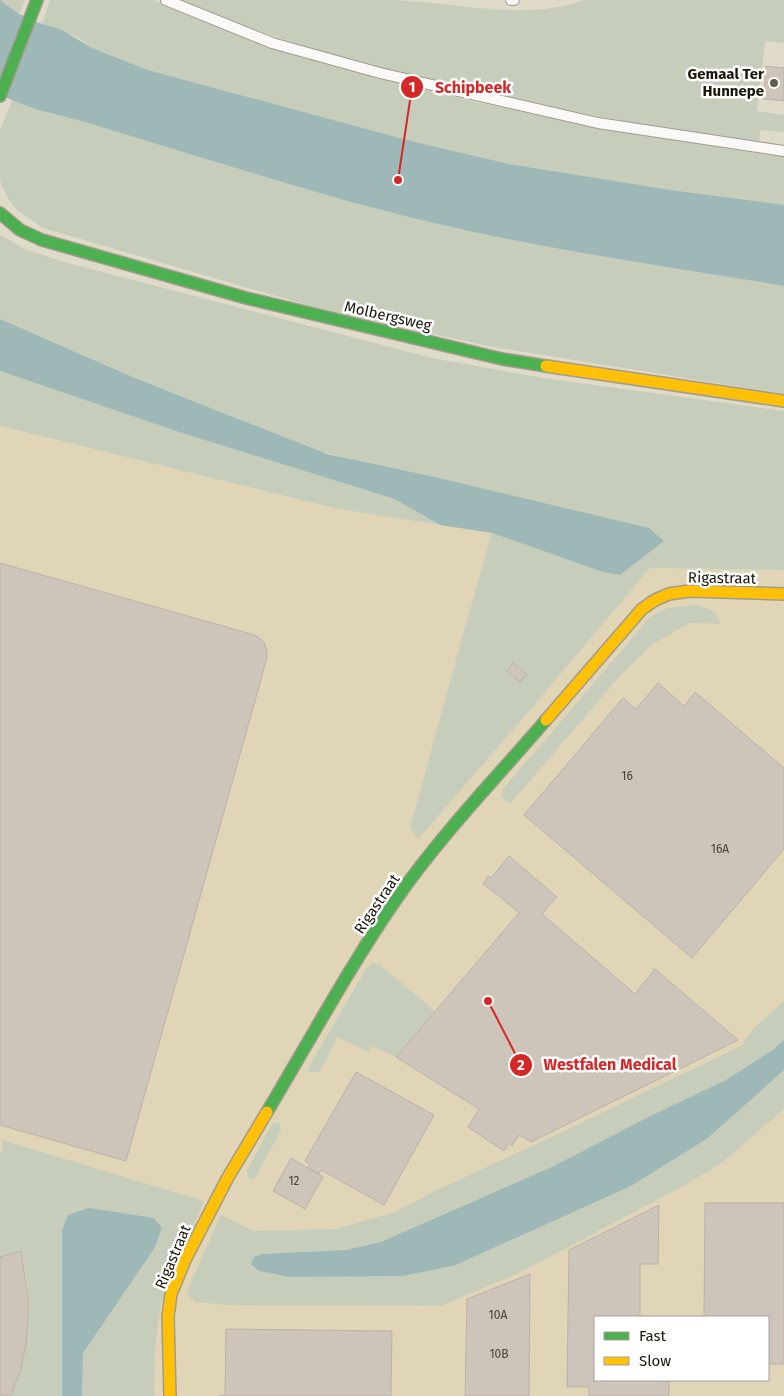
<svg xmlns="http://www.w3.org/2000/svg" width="784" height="1396" viewBox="0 0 784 1396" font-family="'Fira Sans',sans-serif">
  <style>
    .built { fill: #e0d6b7; fill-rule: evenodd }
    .green { fill: #c7cdbb }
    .water { fill: #9db8b6 }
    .building { fill: #cdc4ba; stroke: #bbb1a8 }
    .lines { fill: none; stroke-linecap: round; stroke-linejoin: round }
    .lane-casing { stroke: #a09b8d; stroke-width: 12 }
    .fast-casing { stroke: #a09b8d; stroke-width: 14 }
    .slow-casing { stroke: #a09b8d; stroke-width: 14 }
    .lane { stroke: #faf9f7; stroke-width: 10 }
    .fast { stroke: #4caf50; stroke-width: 11 }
    .slow { stroke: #ffc107; stroke-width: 11 }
    .poi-dot { fill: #5f5b4c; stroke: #fff; stroke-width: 2 }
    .labels { text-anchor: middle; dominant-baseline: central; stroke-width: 5; stroke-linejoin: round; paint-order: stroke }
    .number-label { font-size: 12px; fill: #484337 }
    .poi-label { font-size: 15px; font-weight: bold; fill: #1a1609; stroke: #fff; text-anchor: end }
    .street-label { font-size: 15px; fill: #1a1609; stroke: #fff }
    .leader { fill: none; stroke: #d62828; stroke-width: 2 }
    .callout-dot { fill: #d62828; stroke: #fff; stroke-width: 2 }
    .mark-label { font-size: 15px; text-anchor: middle; font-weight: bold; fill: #fff }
    .callout-label { font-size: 16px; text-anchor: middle; font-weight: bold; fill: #d62828; stroke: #fff; stroke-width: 5; stroke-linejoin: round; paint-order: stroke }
  </style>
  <rect width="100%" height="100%" fill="#e0dac8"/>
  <path class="built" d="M0,426L339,509L492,533L650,568L784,570V1396H0ZM595,1317H768V1380H595Z"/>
  <path class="green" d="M0,0H25L19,14Z
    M50,0H154L258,43L307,59L387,80L475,102L600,127L710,146L784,157V205L671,190L509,164L411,141L148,70L92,48L77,37L42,24Z
    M181,0C252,0 323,0 394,0C454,2 527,22 584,0H784V43L765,41L757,111L784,115V132L760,130L759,143C621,123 483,96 348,59C318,51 288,41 258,31C232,22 205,14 181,0Z
    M12,101L49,113L87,122L277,180L389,212L515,240L784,286V394L488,346L317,308L43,228L18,211L9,200L0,181V130Z
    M0,235L25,249L64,262L432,358L543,378L784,411V570L650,568L524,717L418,839L410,828C437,730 463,631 492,533L603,572L620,575L664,541L319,451L135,378L0,319Z
    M0,371L179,432L396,499L440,525L339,509L0,426Z
    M698,605L714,611L721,624L690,623L653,644L621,675L510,804L502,797L503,789L651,616L667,608Z
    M372,964H379L435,1011L396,1057L372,1046L368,1052L337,1037L320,1071L311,1073L307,1070L366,969Z
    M784,1001V1040L774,1049L726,1080L650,1116L554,1166L381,1242L346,1250L262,1254L456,1265L631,1186L708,1138L784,1070V1109L723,1162L689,1183L519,1273L441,1306L227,1305L195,1302L187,1294L194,1275L221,1215L254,1231L335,1229L392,1213L437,1190L547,1139L743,1045C749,1027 771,1015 784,1001Z
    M279,1122L281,1130L254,1180L248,1177L247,1170L273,1123Z
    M2,1140L204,1201L161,1303L155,1349L154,1396H82L83,1353L154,1249L162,1228L62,1231V1396H11C30,1351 34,1298 21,1251L0,1257V1152L2,1150Z"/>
  <path class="water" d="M0,0L19,14L42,24L60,29L92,48L148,70L411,141L509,164L671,190L784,205V286C673,267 561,252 452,227C356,206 263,176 170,148C143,140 116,131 88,123C58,114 28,110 0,94Z
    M0,319L135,378L327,454L439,478L649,528L664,541L620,575L603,572L492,533L440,525L395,499L179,432L0,371Z
    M784,1040V1070L708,1138L631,1186L456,1265L403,1276L290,1277L259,1271L251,1264L254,1257L262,1254L346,1250L381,1242L554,1166L650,1116L726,1080L774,1049Z
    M89,1208L154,1218L162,1228L154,1249L83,1353L82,1396H62V1231L68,1215Z"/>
  <path class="building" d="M766,66L784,68V101L763,99Z
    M0,563L255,635L264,642L267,651V658L126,1161L0,1125Z
    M513,663L527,674L520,682L506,671Z
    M658,683L684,706L695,692L784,768V849L692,958L524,815L623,698L636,709Z
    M509,856L557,897L542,914L635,994L655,969L738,1040L531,1142L519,1135L512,1146L509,1143L504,1151L468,1127L479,1109L396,1057L519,913L499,896L483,884L488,876L491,878Z
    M356,1072L434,1115L384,1205L321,1170L319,1174L308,1168L310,1164L305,1161Z
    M291,1158L323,1177L305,1209L273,1191Z
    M705,1203H784V1364H768V1317H704Z
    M659,1205L658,1264H640V1316L670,1317H595V1380H669V1396H589V1387H567L569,1250Z
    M21,1251L28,1297V1320L26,1344L21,1368L11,1396H0V1257Z
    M530,1274L529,1396H465L467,1299Z
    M226,1329L392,1331L391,1396H219L225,1395Z"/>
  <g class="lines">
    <g class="lane-casing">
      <path id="lane" d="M166,0L272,43L380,73L598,123L784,151
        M511,0H514"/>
    </g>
    <g class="fast-casing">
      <path id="fast" d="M0,96L37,0
        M0,213L20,230L42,240L246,298L502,359L546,366
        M267,1112C310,1040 350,966 397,898C441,835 496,778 546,720"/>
    </g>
    <g class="slow-casing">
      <path id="slow" d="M546,366L784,401
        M546,720L642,609L655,600L669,594L689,591L784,594
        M170,1396L168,1316L171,1294L185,1260L227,1179L267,1112"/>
    </g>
    <use href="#lane" class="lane"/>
    <use href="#fast" class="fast"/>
    <use href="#slow" class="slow"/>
  </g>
  <circle class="poi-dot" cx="774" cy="83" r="5"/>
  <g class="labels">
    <g class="number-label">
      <text x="627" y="776">16</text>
      <text x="720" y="849">16A</text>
      <text x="294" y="1181">12</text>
      <text x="498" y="1315">10A</text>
      <text x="499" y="1354">10B</text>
    </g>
    <g class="poi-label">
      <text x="764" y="74">Gemaal Ter<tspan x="764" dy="17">Hunnepe</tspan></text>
    </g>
    <g class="street-label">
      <text transform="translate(388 316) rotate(13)">Molbergsweg</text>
      <text transform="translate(722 578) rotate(1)">Rigastraat</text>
      <text transform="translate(377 904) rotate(-56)">Rigastraat</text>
      <text transform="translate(173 1257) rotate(-67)">Rigastraat</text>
    </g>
  </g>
  <path class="leader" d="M398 180L412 87M488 1001L521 1065"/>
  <g class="callout-dot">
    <circle cx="398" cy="180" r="5"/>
    <circle cx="488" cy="1001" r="5"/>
    <circle cx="412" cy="87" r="12"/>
    <circle cx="521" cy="1065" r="12"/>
  </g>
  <g class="mark-label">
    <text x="412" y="92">1</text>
    <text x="521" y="1070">2</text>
  </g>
  <g class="callout-label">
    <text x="473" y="93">Schipbeek</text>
    <text x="610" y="1070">Westfalen Medical</text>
  </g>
  <rect x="594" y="1316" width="175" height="65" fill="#ffffff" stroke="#a3a29d"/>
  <rect x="604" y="1332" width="25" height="8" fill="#4caf50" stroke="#a3a29d"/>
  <text x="639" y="1341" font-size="15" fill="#1a1609">Fast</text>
  <rect x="604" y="1357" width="25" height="8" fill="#ffc107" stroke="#a3a29d"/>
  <text x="639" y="1366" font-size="15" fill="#1a1609">Slow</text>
</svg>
